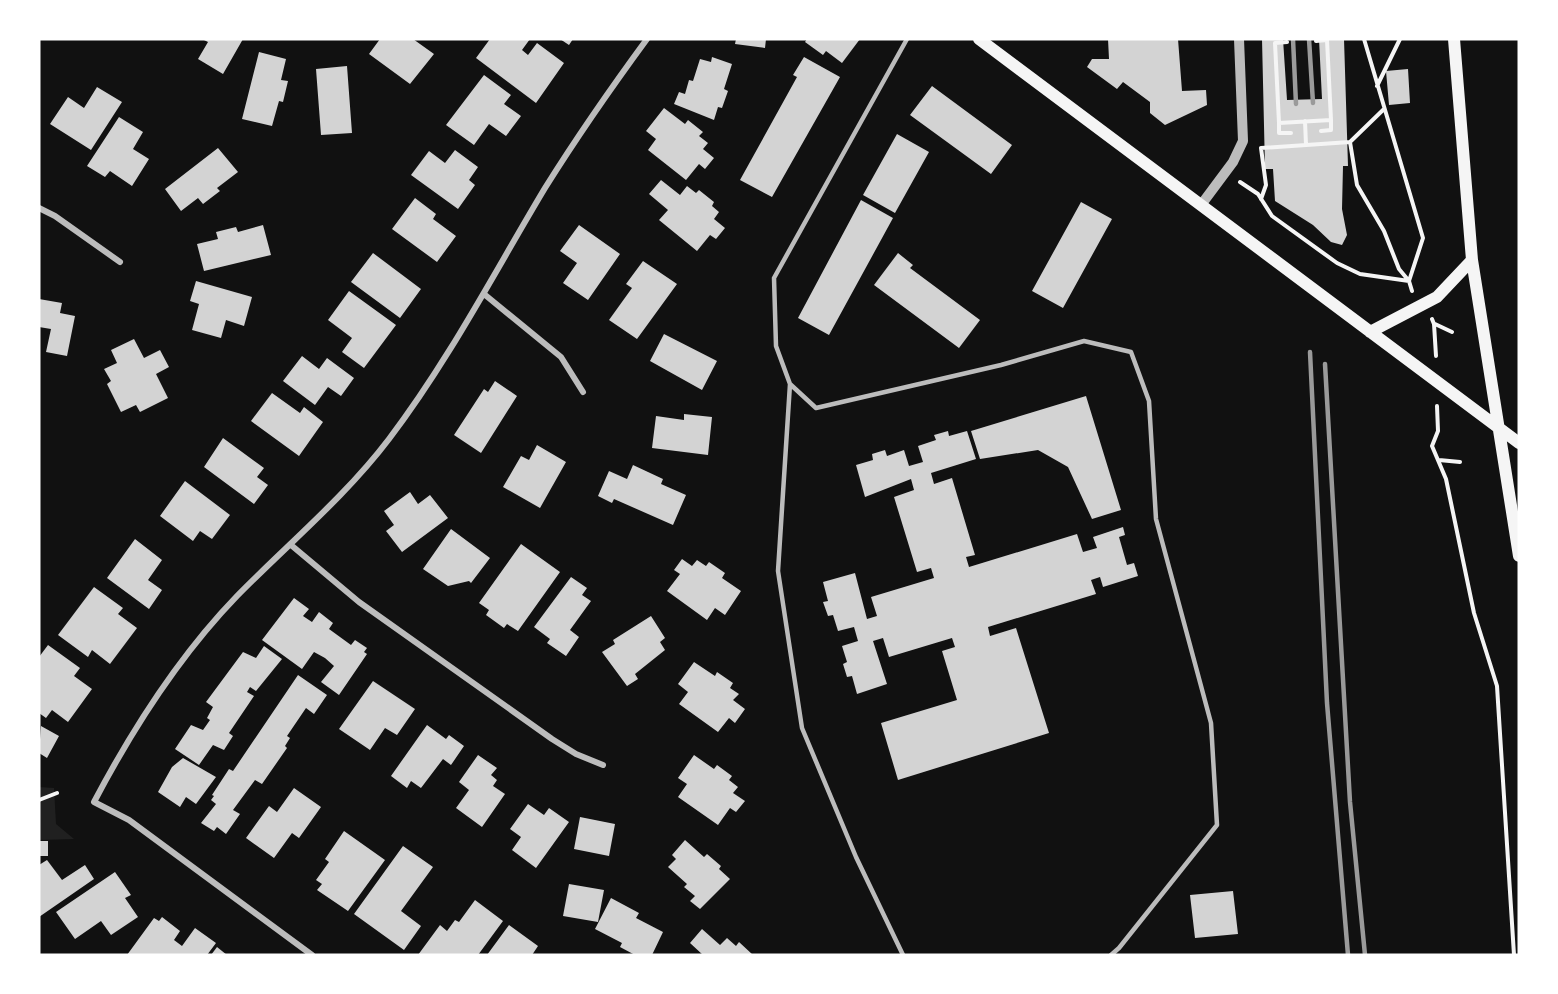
<svg xmlns="http://www.w3.org/2000/svg" width="1558" height="994" viewBox="0 0 1558 994" font-family="Karla,sans-serif">
  <style>
    .green { fill: #202020 }
    .building { fill: #d3d3d3 }
    .lines { fill: none; stroke-linecap: round; stroke-linejoin: round }
    .path { stroke: #f5f5f5; stroke-width: 4 }
    .service { stroke: #bcbcbc; stroke-width: 4.5 }
    .minor { stroke: #bcbcbc; stroke-width: 6 }
    .tertiary { stroke: #bcbcbc; stroke-width: 10 }
    .secondary { stroke: #f5f5f5; stroke-width: 12 }
    .rail { stroke: #9a9a9a; stroke-width: 4.5 }
  </style>
  <rect width="100%" height="100%" fill="#111"/>
  <path class="green" d="M39,787L54,788L56,824L74,839L39,840Z"/>
  <path class="building" d="M202,39H243L223,74L198,59L208,42Z
    M380,39H413L434,54L410,84L369,54Z
    M490,39H530L522,50L528,55L537,43L564,63L536,103L476,58Z
    M560,39H573L569,45Z
    M736,39H766L765,48L735,44Z
    M807,39H860L842,63L826,51L823,55L805,42Z
    M1108,39H1178L1182,91L1206,90L1207,105L1165,125L1150,113V102L1123,82L1117,89L1087,67L1092,59H1109Z
    M1262,39H1283L1287,100L1322,99L1319,39H1344L1348,166H1343L1342,209L1347,235L1342,245L1331,242L1313,225L1275,201L1273,169H1265Z
    M259,52L286,59L281,80L288,81L283,102L279,101L272,126L242,119Z
    M712,57L732,64L724,89L728,91L722,108L718,107L714,120L674,104L679,92L685,94L689,80L693,81L700,59L711,62Z
    M804,57L840,77L772,197L740,180L797,77L793,75Z
    M347,66L352,133L321,135L316,69Z
    M1408,69L1410,103L1389,105L1386,71Z
    M484,75L511,95L504,104L521,116L506,136L489,124L474,145L446,125Z
    M932,86L1012,145L991,174L910,115Z
    M97,87L122,102L91,150L50,124L68,97L84,108Z
    M664,108L685,124L688,120L703,132L699,136L708,143L703,149L714,158L705,169L699,164L686,180L648,150L656,139L646,131Z
    M119,117L143,132L133,149L149,159L132,186L110,171L105,177L87,166Z
    M897,134L929,152L895,213L863,195Z
    M218,148L238,172L217,188L220,191L203,204L198,198L181,211L165,189Z
    M455,150L478,167L469,180L475,185L458,209L411,175L429,151L445,163Z
    M661,180L680,195L687,186L696,193L699,190L714,202L712,206L719,212L714,219L725,228L716,239L710,235L697,251L659,220L668,210L649,194Z
    M415,198L436,214L433,219L456,236L437,262L392,229Z
    M861,200L893,218L829,335L798,318Z
    M1081,202L1112,219L1063,308L1032,291Z
    M263,225L271,255L204,271L197,244L218,239L216,232L236,227L238,232Z
    M579,225L620,254L588,300L563,283L577,263L560,251Z
    M373,253L421,289L400,318L351,282Z
    M898,253L913,265L910,268L980,320L959,348L874,285Z
    M643,261L677,284L637,339L609,320L632,288L626,284Z
    M196,281L252,297L244,326L226,320L221,338L192,330L199,304L190,301Z
    M349,291L396,325L364,368L342,352L352,338L328,320Z
    M39,299L62,303L60,313L75,316L67,356L46,352L51,329L39,327Z
    M664,334L717,361L702,390L650,361Z
    M134,339L144,358L160,350L169,367L156,374L168,398L140,412L136,405L121,412L107,384L111,381L104,369L117,363L111,350Z
    M302,356L319,369L327,358L354,378L341,396L328,387L315,405L283,381Z
    M495,381L517,396L481,453L454,435L484,389L488,392Z
    M272,393L300,413L304,407L323,422L299,456L251,421Z
    M1086,396L1121,510L1092,519L1068,467L1038,450L980,459L971,431Z
    M684,414L712,417L708,455L652,448L656,416L684,420Z
    M948,431L949,436L967,431L976,459L931,473L934,484L952,478L975,555L966,557L969,567L1077,534L1083,552L1097,548L1093,537L1123,527L1125,535L1119,537L1127,565L1134,563L1138,576L1103,587L1100,577L1091,580L1096,594L988,627L990,636L1016,628L1049,733L898,780L881,723L957,700L942,651L955,647L952,638L889,657L883,638L873,641L887,684L857,694L852,676L847,677L843,664L847,662L842,646L858,641L854,627L838,631L833,615L828,616L823,602L828,601L823,582L855,573L867,619L877,616L871,597L934,578L931,568L917,572L894,497L914,490L911,479L865,497L856,465L873,460L872,454L885,450L887,456L904,450L909,466L923,462L918,446L936,440L934,435Z
    M223,438L264,468L257,477L268,485L254,504L204,467Z
    M537,445L566,462L540,508L503,487L521,456L529,460Z
    M633,465L663,479L661,484L686,495L673,525L614,499L612,503L598,496L609,471L627,479Z
    M185,481L230,515L212,539L200,531L193,541L160,516Z
    M410,492L418,504L430,495L448,518L402,552L386,531L394,525L384,511Z
    M451,529L490,558L471,583L469,581L448,586L423,569Z
    M135,539L162,560L148,580L162,590L149,609L107,578Z
    M521,544L560,572L518,631L507,624L504,628L486,615L489,610L479,603Z
    M682,559L692,566L697,560L706,566L709,562L725,573L722,578L741,591L725,615L715,608L707,620L667,591L680,574L674,570Z
    M571,577L587,588L582,595L591,601L570,630L579,637L566,656L547,643L550,639L534,627Z
    M94,587L123,608L118,614L137,628L110,664L92,650L88,657L58,635Z
    M294,598L309,609L303,616L312,622L319,612L333,623L329,629L351,645L355,640L367,648L364,652L367,654L339,695L321,682L334,666L325,658L314,652L302,669L262,640Z
    M651,616L665,638L660,642L665,650L635,674L638,679L627,686L602,652L615,644L613,640Z
    M48,645L80,668L74,676L92,689L68,722L52,710L46,718L39,713V657Z
    M264,646L282,659L256,691L250,687L247,692L254,696L229,733L233,736L224,750L213,745L199,765L175,749L191,725L203,730L210,720L207,718L213,707L206,702L243,652L256,658Z
    M694,662L715,676L717,672L733,683L730,688L739,694L733,700L745,709L735,723L729,718L718,732L679,704L688,692L678,684Z
    M298,675L327,695L314,714L306,708L287,736L290,738L285,746L287,748L262,784L255,780L233,810L240,814L226,834L217,827L214,831L201,823L216,804L211,800L214,796L212,795L229,769L233,771Z
    M373,681L415,709L397,735L385,728L370,750L339,729Z
    M427,725L446,739L449,735L464,746L451,765L443,759L421,788L411,781L407,788L391,776Z
    M41,726L59,736L47,758L39,753Z
    M478,755L497,768L491,775L497,780L493,786L505,794L482,827L456,808L469,790L459,782Z
    M694,755L714,769L717,765L732,776L729,780L738,787L733,793L745,801L736,812L730,808L718,825L678,797L687,784L678,778Z
    M183,758L216,777L196,804L186,797L180,807L158,792L172,767Z
    M294,788L321,807L299,838L292,833L274,858L246,838L269,806L277,812Z
    M528,804L544,815L549,808L569,822L536,868L512,850L521,837L510,829Z
    M580,817L615,824L609,856L574,849Z
    M344,831L385,860L348,911L317,890L322,884L316,880L329,862L325,859Z
    M685,840L704,857L707,854L721,866L719,869L730,879L700,909L690,901L695,896L684,887L687,884L668,867L676,859L672,855Z
    M39,841H48V856H39Z
    M403,846L433,867L401,911L421,926L404,950L354,914Z
    M47,860L62,880L85,865L94,879L39,917V865Z
    M115,872L131,895L125,898L138,917L111,935L101,921L75,939L56,912Z
    M569,884L604,890L598,922L563,916Z
    M1233,891L1238,934L1195,938L1190,895Z
    M611,898L639,913L636,918L663,932L652,955H635L620,947L622,943L595,929Z
    M475,900L503,921L478,955H418L440,925L447,931L455,920L459,922Z
    M162,917L180,931L174,940L182,946L195,928L216,943L207,955H127L154,918L159,921Z
    M509,925L538,946L532,955H487Z
    M702,929L720,945L727,938L736,946L739,942L753,955H703L690,943Z
    M217,947L227,955H211Z"/>
  <g class="lines">
    <path class="path" d="M1364,39L1423,238L1409,281L1412,291
      M1316,41L1327,40L1331,120
      M1377,86L1400,39
      M1305,121L1306,145
      M1279,123L1275,43L1287,42
      M1291,133H1279V123L1331,120V130L1321,131
      M1350,142L1357,185L1384,231L1399,269L1409,281
      M1261,148L1266,185L1261,199
      M1261,148L1350,142L1384,109
      M1240,182L1258,194L1272,216L1337,263L1360,274L1409,281
      M1432,319L1434,324L1436,356
      M1435,324L1452,332
      M1437,406L1438,431L1432,446L1446,479L1474,613L1497,686L1514,955
      M1439,460L1460,462
      M39,800L57,793"/>
    <path class="service" d="M907,39L774,278L776,346L790,384L816,408L1001,365L1084,341L1131,352L1149,401L1156,519L1211,723L1217,825L1119,948L1111,955
      M790,384L778,571L802,728L856,857L903,955"/>
    <path class="minor" d="M39,208L55,216L120,262
      M484,294L561,357L583,392
      M291,545L359,602L552,739L576,754L603,765
      M312,955L129,820L94,802C133,728 178,657 237,596C288,544 345,497 389,439C449,360 494,273 545,188C577,137 611,88 647,39"/>
    <path class="tertiary" d="M1201,205L1233,162L1243,141L1239,39"/>
    <path class="secondary" d="M979,39L1519,443
      M1454,39L1472,260L1519,556
      M1370,332L1437,297L1472,260"/>
    <path class="rail" d="M1293,39L1296,104
      M1309,39L1313,103
      M1310,352L1327,703L1348,955
      M1325,364L1350,802L1365,955"/>
  </g>
  <rect width="1558" height="994" fill="none" stroke="#ffffff" stroke-width="81"/>
</svg>
